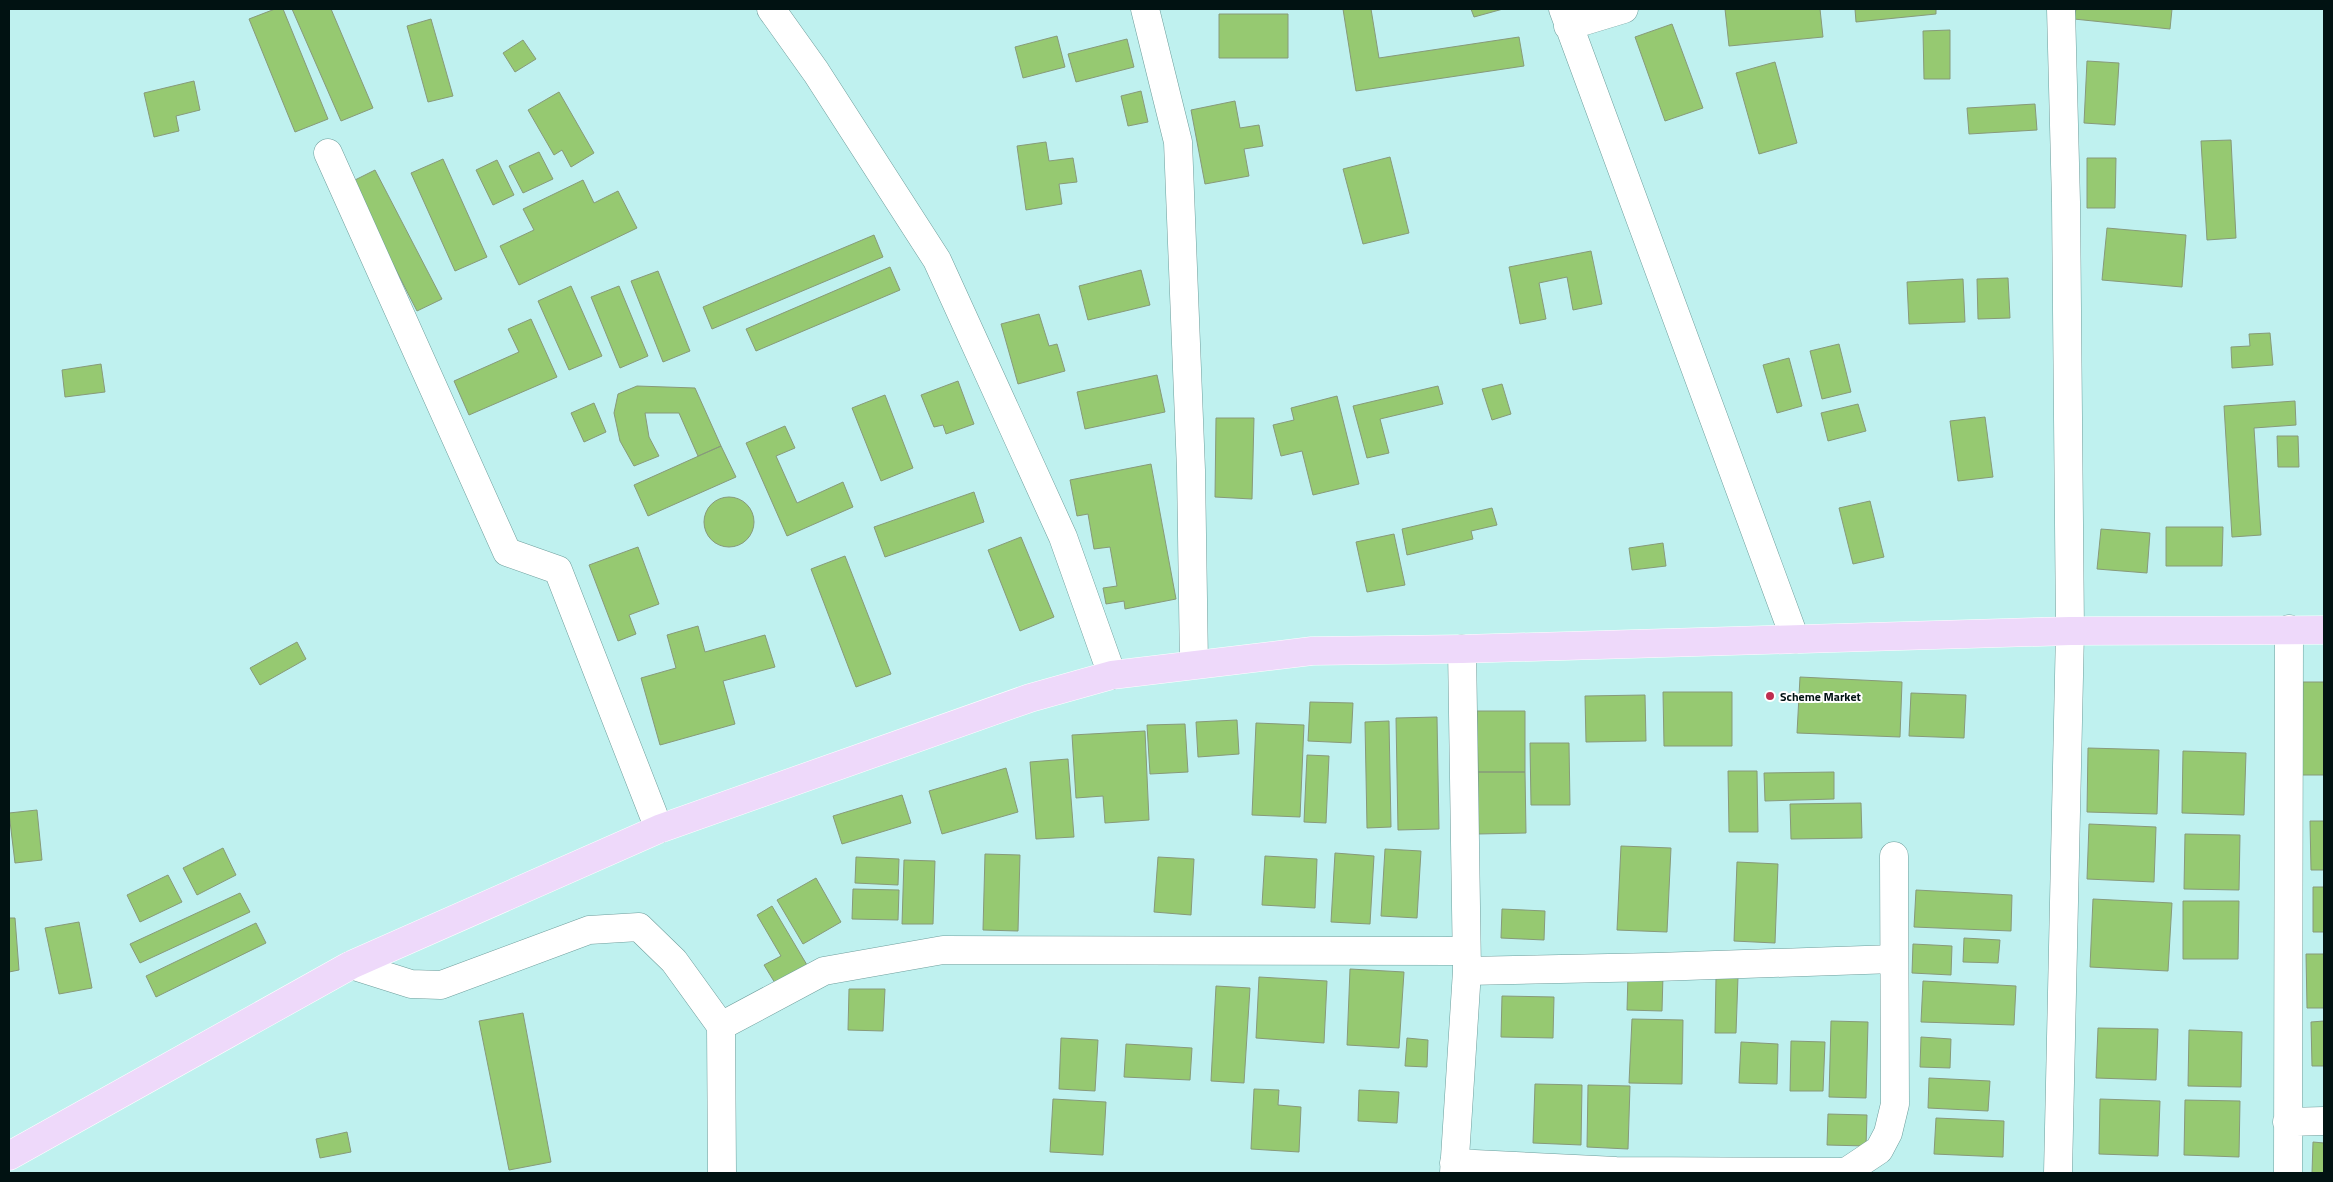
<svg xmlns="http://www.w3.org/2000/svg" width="2333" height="1182" viewBox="0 0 2333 1182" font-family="'Titillium Web',sans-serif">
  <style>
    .building { fill: #96c971; stroke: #879a7a }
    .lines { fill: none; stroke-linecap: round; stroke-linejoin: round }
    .minor-casing { stroke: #6e9e9c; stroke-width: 29 }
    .major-casing { stroke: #fff; stroke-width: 29 }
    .minor { stroke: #fff; stroke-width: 28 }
    .major { stroke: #eed9fa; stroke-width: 28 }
    .poi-dot { fill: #bf2e4f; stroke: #fff; stroke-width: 2 }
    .labels { text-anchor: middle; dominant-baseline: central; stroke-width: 4; stroke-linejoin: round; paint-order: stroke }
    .poi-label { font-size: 12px; font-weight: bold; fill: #011212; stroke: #fff; text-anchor: start }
  </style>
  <rect width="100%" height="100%" fill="#bff1ef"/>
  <path class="building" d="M275,9H283L328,119L295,132L249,19Z
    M292,9H331L373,108L341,121Z
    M1343,9H1371L1379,58L1519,37L1524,66L1356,91Z
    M1471,9H1503L1474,17Z
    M1725,9H1820L1823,37L1729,46Z
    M1855,9H1936V14L1856,22Z
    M2076,9H2172L2170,29L2074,19Z
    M1219,14H1288V58H1219Z
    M431,19L453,96L428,102L407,26Z
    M1672,24L1703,108L1665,121L1635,37Z
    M1950,30V79H1924L1923,31Z
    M1057,36L1065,67L1023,78L1015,47Z
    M1127,39L1134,67L1076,82L1068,54Z
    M523,40L536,59L515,72L503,53Z
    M2087,61L2119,63L2115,125L2084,123Z
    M1775,62L1797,143L1759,154L1736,73Z
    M194,81L200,110L176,116L179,131L154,137L144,93Z
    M1141,91L1148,122L1128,126L1121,96Z
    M559,92L594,153L571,167L562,150L554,155L528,110Z
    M1235,101L1240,128L1259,125L1263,146L1244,149L1249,176L1205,184L1191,110Z
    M2035,104L2037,130L1969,134L1967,108Z
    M2231,140L2236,238L2207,240L2201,141Z
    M1046,142L1049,161L1073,158L1077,182L1059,184L1062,204L1026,210L1017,146Z
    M539,152L553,179L523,193L509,166Z
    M1390,157L1409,233L1363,244L1343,169Z
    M2087,158H2116L2115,208H2087Z
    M443,159L487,257L455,271L411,173Z
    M497,160L514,195L493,205L476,170Z
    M375,170L442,299L417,311L351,182Z
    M583,180L594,203L618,191L637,228L519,285L500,246L534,230L523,209Z
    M2107,228L2186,235L2182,287L2102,280Z
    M874,235L883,257L712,329L703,307Z
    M1591,251L1602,304L1573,310L1567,277L1539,283L1546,319L1520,324L1509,267Z
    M890,267L900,290L756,351L746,329Z
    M1141,270L1150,305L1088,320L1079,286Z
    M658,271L690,351L663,362L631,281Z
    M2008,278L2010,318L1978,319L1977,279Z
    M1963,279L1965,322L1909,324L1907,282Z
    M571,286L602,356L569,370L538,301Z
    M619,286L648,356L620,368L591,297Z
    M1039,314L1049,346L1057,344L1065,371L1018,384L1001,324Z
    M531,319L557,377L469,415L454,381L519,352L508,329Z
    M2270,333L2273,365L2232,368L2231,347L2250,346L2249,334Z
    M1839,344L1851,392L1822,399L1810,351Z
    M1789,358L1802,406L1777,413L1763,365Z
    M101,364L105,392L65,397L62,370Z
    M1157,375L1165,412L1085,429L1077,392Z
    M958,381L974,424L946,434L943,425L934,427L921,395Z
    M1502,384L1511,414L1492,420L1482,389Z
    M637,386L695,388L721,446L698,456L679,413H645L649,437L659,456L634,466L620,441L614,413L618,394Z
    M1438,386L1443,404L1380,419L1389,453L1367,458L1353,406Z
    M885,395L913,468L881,481L852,408Z
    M1337,396L1359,484L1313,495L1302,451L1281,456L1273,425L1294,420L1291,408Z
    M2295,401L2296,425L2254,428L2261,535L2232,537L2224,406Z
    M594,403L606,432L584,442L571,413Z
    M1858,404L1866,431L1828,441L1821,413Z
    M1985,417L1993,477L1958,481L1950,421Z
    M1216,418H1254L1252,499L1215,497Z
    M785,426L795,448L776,456L797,503L843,482L853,507L787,536L746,443Z
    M2277,436H2298L2299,467H2278Z
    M721,446L736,477L648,516L634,485Z
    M1151,464L1176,599L1125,609L1124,601L1106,604L1103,588L1117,586L1110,547L1094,549L1088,514L1077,516L1070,480Z
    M974,492L984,522L885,557L874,527Z
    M704 522a25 25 0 1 1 50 0a25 25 0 1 1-50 0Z
    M1870,501L1884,557L1853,564L1839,508Z
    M1492,508L1497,525L1471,531L1473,539L1407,555L1402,529Z
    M2166,527H2223L2222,566H2166Z
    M2101,529L2150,533L2147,573L2097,569Z
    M1394,534L1405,585L1367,592L1356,542Z
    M1021,537L1054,617L1020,631L988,550Z
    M1663,543L1666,566L1632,570L1629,548Z
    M638,547L659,604L629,615L636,634L618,641L589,565Z
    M845,556L891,674L856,687L811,569Z
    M698,626L705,652L765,635L775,667L723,681L735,724L660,745L641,678L676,668L667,635Z
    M297,642L306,659L260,685L250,668Z
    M1800,677L1902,682L1900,737L1797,733Z
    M2303,682H2324V775H2302Z
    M1663,692H1732V746H1664Z
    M1911,693L1966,695L1964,738L1909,736Z
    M1645,695L1646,741L1586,742L1585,696Z
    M1310,702L1353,703L1351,743L1308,741Z
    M1477,711H1525V772H1478Z
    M1437,717L1439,829L1398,830L1396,718Z
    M1237,720L1239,754L1198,757L1196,722Z
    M1389,721L1391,827L1367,828L1365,722Z
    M1256,723L1304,725L1300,817L1252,815Z
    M1185,724L1188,772L1150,774L1147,725Z
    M1145,731L1149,820L1105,823L1103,796L1076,798L1072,735Z
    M1530,743H1569L1570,805H1531Z
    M2088,748L2159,750L2157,814L2087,812Z
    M2183,751L2246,753L2244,815L2182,813Z
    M1307,755L1329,756L1326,823L1304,822Z
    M1068,759L1074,837L1036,839L1030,762Z
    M1006,768L1018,812L942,834L929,791Z
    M1728,771H1757L1758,832H1729Z
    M1478,772H1525L1526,833L1478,834Z
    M1834,772V799L1765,801L1764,773Z
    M902,795L911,823L842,844L833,816Z
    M1861,803L1862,838L1791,839L1790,804Z
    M37,810L42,860L15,863L9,813Z
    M2310,821H2324V870H2311Z
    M2089,824L2156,827L2154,882L2087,879Z
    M2185,834L2240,835L2239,890L2184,889Z
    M1621,846L1671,848L1667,932L1617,930Z
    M223,848L236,875L197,895L183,868Z
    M1385,849L1421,851L1417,918L1381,916Z
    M1335,853L1374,856L1370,924L1331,922Z
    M985,854L1020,855L1018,931L983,930Z
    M1265,856L1317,859L1315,908L1262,905Z
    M856,857L899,859L898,885L855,883Z
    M1158,857L1194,859L1191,915L1154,912Z
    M904,860L935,861L933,924H902Z
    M1737,862L1778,864L1775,943L1734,941Z
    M168,875L182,902L140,922L127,895Z
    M816,878L841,922L803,944L777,900Z
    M2313,887H2324V932H2313Z
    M853,889L899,890L898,920L852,919Z
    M1916,890L2012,895L2011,931L1914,927Z
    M240,893L250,912L140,963L130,944Z
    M2093,899L2172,903L2168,971L2090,967Z
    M2183,901H2239L2238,959H2183Z
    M772,906L807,965L775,983L764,965L781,956L757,915Z
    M1502,909L1545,911L1544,940L1501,938Z
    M9,918H15L19,970L9,972Z
    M79,922L92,988L59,994L45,928Z
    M256,923L266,943L156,997L146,976Z
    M1964,938L2000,940L1998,963L1963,962Z
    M1913,944L1952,946L1951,975L1912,973Z
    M2306,954H2324V1008H2307Z
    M1350,969L1404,972L1399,1048L1347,1045Z
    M1628,974L1663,975L1662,1011L1627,1010Z
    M1259,977L1327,981L1324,1043L1256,1038Z
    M1716,977H1738L1736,1033H1715Z
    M1923,981L2016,986L2014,1025L1921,1022Z
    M1216,986L1250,988L1244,1083L1211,1081Z
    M849,989H885L883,1031L848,1030Z
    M1502,996L1554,997L1553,1038L1501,1037Z
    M523,1013L551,1162L509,1170L479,1021Z
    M1632,1019L1683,1020L1682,1084L1629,1083Z
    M1831,1021L1868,1022L1866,1098L1829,1097Z
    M2324,1021V1066H2312L2311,1022Z
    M2098,1028L2158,1029L2156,1080L2096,1078Z
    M2189,1030L2242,1032L2241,1087L2188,1086Z
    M1921,1037L1951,1039L1950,1068L1920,1067Z
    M1061,1038L1098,1040L1095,1091L1059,1089Z
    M1407,1038L1428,1040L1427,1067L1405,1066Z
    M1791,1041L1825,1042L1823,1091H1790Z
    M1741,1042L1778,1044L1777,1084L1739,1083Z
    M1126,1044L1192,1048L1190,1080L1124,1077Z
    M1929,1078L1990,1081L1988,1111L1928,1108Z
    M1535,1084L1582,1085L1581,1145L1533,1143Z
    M1588,1085L1630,1086L1628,1149L1587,1147Z
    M1254,1089L1279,1090L1278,1105L1301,1107L1299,1152L1251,1149Z
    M1359,1090L1399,1092L1397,1123L1358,1121Z
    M1053,1099L1106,1102L1103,1155L1050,1152Z
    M2100,1099L2160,1101L2158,1156L2099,1154Z
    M2185,1100L2240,1101L2239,1157L2184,1155Z
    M1828,1114L1867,1115L1866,1146L1827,1145Z
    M1936,1118L2004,1121L2003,1157L1934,1154Z
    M347,1132L351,1152L320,1158L316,1139Z
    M2313,1142L2324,1143V1173H2312Z"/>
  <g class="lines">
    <g class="minor-casing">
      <path id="minor" d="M771,9L816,72L937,260L1063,537L1112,675
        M1145,9L1178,142L1191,470L1194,664
        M1563,9L1795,639
        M1568,26L1624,9
        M328,153L507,552L558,570L659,829
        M351,965L411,984L441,985L589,930L639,927L674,961L721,1026L722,1173
        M1467,971L1657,967L1894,959
        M721,1026L824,971L943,950L1466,951
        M2287,1122L2324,1121
        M1454,1163L1616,1171L1846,1172L1879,1150L1888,1133L1895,1104L1894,856
        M1454,1173L1467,971L1462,649
        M2058,1173L2070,631L2066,202L2061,9
        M2288,1173L2289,629"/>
    </g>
    <g class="major-casing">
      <path id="major" d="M9,1156L351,965L659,829L1030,698L1112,675L1312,651L1462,649L2070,631L2324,630"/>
    </g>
    <use href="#minor" class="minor"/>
    <use href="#major" class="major"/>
  </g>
  <circle class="poi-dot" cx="1770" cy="696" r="5"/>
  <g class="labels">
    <g class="poi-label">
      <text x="1780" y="696">Scheme Market</text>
    </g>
  </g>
  <rect width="2333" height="1182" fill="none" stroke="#011212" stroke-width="20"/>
</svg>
